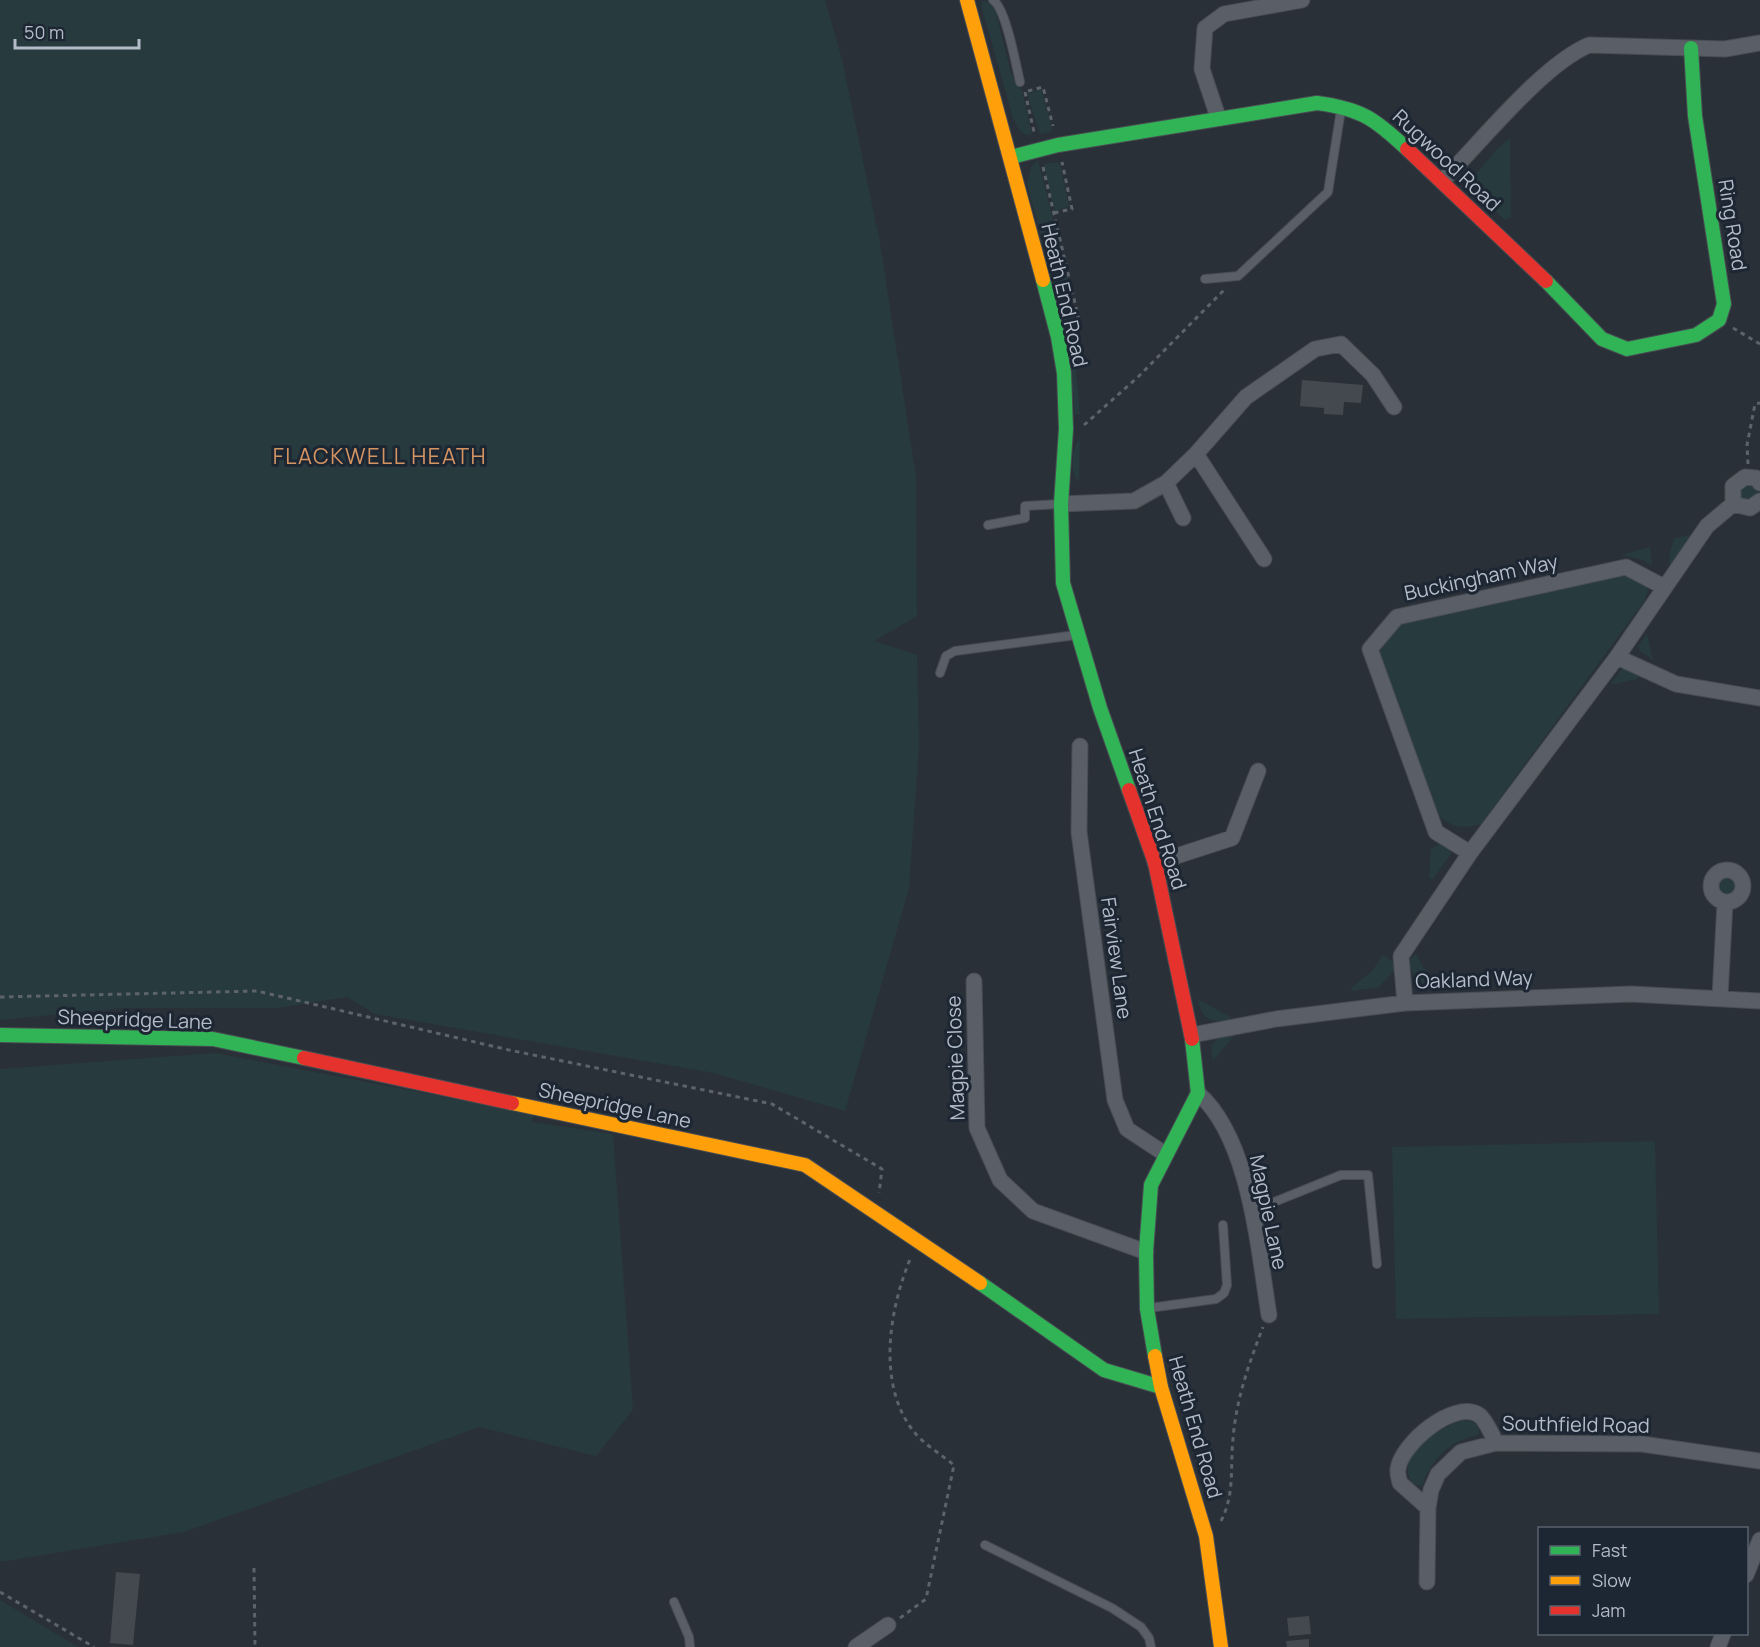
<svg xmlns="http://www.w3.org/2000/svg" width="1760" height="1647" viewBox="0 0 1760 1647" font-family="Manrope,sans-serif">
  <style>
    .green { fill: #273a3e }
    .building { fill: #444950 }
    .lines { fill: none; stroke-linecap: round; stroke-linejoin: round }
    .lane-casing { stroke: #484c53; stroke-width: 10 }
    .street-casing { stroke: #484c53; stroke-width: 17 }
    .fast-casing { stroke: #484c53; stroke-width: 16 }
    .slow-casing { stroke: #484c53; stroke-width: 16 }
    .jam-casing { stroke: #484c53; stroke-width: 16 }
    .path { stroke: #5d636a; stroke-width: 3; stroke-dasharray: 4.5 4.5; stroke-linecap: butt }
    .lane { stroke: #5a5e66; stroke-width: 8 }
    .street { stroke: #5a5e66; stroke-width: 15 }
    .fast { stroke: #30b455; stroke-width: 14 }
    .slow { stroke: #ff9f0a; stroke-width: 14 }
    .jam { stroke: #e5322d; stroke-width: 14 }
    .labels { text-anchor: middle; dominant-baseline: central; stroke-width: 6; stroke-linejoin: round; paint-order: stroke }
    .street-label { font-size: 20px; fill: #b4bcc9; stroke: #1d2633 }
    .quarter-label { font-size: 22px; letter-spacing: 1.5px; fill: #d59563; stroke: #1d2633 }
  </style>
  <rect width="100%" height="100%" fill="#2a3038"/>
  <path class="green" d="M0,0H825L842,59L880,243L916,477L917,616L874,641L917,655L919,744L909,888L845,1111L714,1073L375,1014L347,997L278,1008H124L0,1020Z
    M983,1L988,2L995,9L1011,73L1022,90L1032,134L1026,135L1020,131L1013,118L981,5Z
    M1041,89L1052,129L1051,132L1040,134L1027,94Z
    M1510,138L1511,217L1505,220L1477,192L1476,174L1498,148Z
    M1038,160L1070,287L1054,284L1027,184L1031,167Z
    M1057,162L1060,165L1069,206L1055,211L1044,167V164Z
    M1066,305H1072L1077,331L1066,330L1061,310Z
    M1068,348L1075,361L1080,414L1075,415Z
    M1080,438L1079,482C1069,471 1071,450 1080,438Z
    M1744,482L1759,488V496L1755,502L1741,500L1738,490Z
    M1692,535L1693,536L1671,568C1667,560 1671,546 1675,538Z
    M1650,547L1652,566L1643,560L1621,555Z
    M1634,569L1647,581L1648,590L1645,600L1481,824C1463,829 1453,828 1439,816L1380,656L1378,641L1389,625Z
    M1647,634L1653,660L1640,651L1638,646Z
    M1624,666L1642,671L1637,679L1610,685Z
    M1446,840L1451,854L1432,880L1429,878L1431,849Z
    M1714 885a11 11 0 1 1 22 0a11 11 0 1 1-22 0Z
    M1416,954L1430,979L1424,985L1414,976L1408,962Z
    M1383,955L1394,962L1395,969L1379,987L1352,991L1351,988L1372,971Z
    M1198,999L1232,1018C1213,1025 1201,1020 1198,999Z
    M1233,1033L1234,1036L1213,1061L1211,1046L1217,1039Z
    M215,1053L534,1114L532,1122L613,1134L633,1410L596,1456L480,1427L184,1532L0,1562V1069Z
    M1655,1141L1659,1314L1396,1319L1392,1147Z
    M1461,1420L1471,1421L1478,1426L1479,1435C1450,1440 1431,1459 1422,1486L1413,1484C1392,1455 1438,1429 1461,1420Z
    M0,1600L78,1647H0Z"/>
  <path class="building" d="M1302,380L1363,385L1361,403L1344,402L1343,415L1324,414V408L1300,406Z
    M116,1572L140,1574L133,1645L110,1643Z
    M1309,1616L1311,1634L1289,1636L1287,1618Z
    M1309,1639V1647H1287L1286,1641Z"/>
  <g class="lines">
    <g class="lane-casing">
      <path id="lane" d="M993,0C1006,8 1016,65 1020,82
        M1205,279L1238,276L1328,192L1340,116
        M988,525L1025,518V506L1060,504
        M940,673L946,656L955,651L1076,635
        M1252,1211L1341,1175H1368L1377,1264
        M1149,1308L1216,1299L1224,1293L1227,1285L1223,1225
        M985,1545L1112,1608L1141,1627L1149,1638L1151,1647
        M674,1602L689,1637L690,1647"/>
    </g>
    <g class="street-casing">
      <path id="street" d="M1218,117L1202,69L1205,28L1224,14L1302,0
        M1442,181C1481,142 1542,65 1589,45L1725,49L1760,43
        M1196,454L1264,559
        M1166,483L1183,518
        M1061,504L1134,501L1166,483L1196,454L1246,397L1315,349L1341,344L1373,375L1394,407
        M1733,504L1750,508L1760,501
        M1617,657L1676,684L1760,698
        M1080,746L1079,832L1115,1100L1127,1129L1165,1154
        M1470,853L1436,832L1370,649L1397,617L1626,567L1664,587
        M1155,863L1232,838L1258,771
        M1711 886a16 16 0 1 1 32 0a16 16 0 1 1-32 0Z
        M974,981L977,1128L1000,1180L1033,1211L1146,1252
        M1720,997L1725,902
        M1405,1003L1401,956L1470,853L1617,657L1707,526L1733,504V486L1745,477L1756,478L1760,483
        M1192,1035L1276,1019L1405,1003L1631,994L1760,1001
        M1198,1093C1250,1139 1258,1248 1269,1315
        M1428,1508L1400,1483C1399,1479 1397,1473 1398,1469C1401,1444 1454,1399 1479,1415C1486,1420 1492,1435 1496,1443
        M1746,1575L1760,1540
        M1427,1582L1428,1508L1431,1490L1438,1474L1461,1452L1496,1443L1642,1444L1760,1461
        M856,1647L888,1625
        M1718,1647L1723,1634"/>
    </g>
    <g class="fast-casing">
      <path id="fast" d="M1011,157L1058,145L1317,103C1362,109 1375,119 1407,149
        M1043,280L1058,337L1064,373L1066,429L1061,504L1063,583L1100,708L1129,790
        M1546,281L1602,339L1627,349L1696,335L1719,320L1724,304L1695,116L1691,48
        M0,1035L213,1039L304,1058
        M980,1283L1104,1370L1161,1387
        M1155,1356L1147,1309L1146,1252L1151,1185L1198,1093L1192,1039"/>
    </g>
    <g class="slow-casing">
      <path id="slow" d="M967,0L1043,280
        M512,1103L805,1165L980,1283
        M1155,1356L1161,1387L1206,1536L1221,1647"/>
    </g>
    <g class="jam-casing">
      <path id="jam" d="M1407,149L1546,281
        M1129,790L1155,863L1192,1039
        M304,1058L512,1103"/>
    </g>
    <path class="path" d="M1028,91L1043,87L1053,126
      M1025,92L1034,132
      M1043,167L1078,316L1079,345
      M1054,213L1072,209L1062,162
      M1733,328L1760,344
      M1084,425L1139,376L1226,288
      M1748,464L1747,445L1755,404L1760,403
      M0,997L257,991L509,1050L772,1104L882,1169L879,1193
      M1221,1521C1235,1494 1230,1468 1233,1439C1236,1400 1249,1363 1263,1327
      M254,1568L255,1647
      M0,1592L94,1647
      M900,1618L926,1599L954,1465C942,1455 925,1445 915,1433C876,1386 889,1309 911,1257"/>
    <use href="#lane" class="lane"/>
    <use href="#street" class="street"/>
    <use href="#fast" class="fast"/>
    <use href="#slow" class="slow"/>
    <use href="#jam" class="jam"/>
  </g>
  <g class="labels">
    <g class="street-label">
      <text transform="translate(1447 160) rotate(43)">Rugwood Road</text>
      <text transform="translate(1733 225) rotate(81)">Ring Road</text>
      <text transform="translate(1065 295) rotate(77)">Heath End Road</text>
      <text transform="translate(1481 577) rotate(-12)">Buckingham Way</text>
      <text transform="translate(1158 819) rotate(72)">Heath End Road</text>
      <text transform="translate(1117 958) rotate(82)">Fairview Lane</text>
      <text transform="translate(1474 979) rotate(-2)">Oakland Way</text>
      <text transform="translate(135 1019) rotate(2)">Sheepridge Lane</text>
      <text transform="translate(955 1058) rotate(-92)">Magpie Close</text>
      <text transform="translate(615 1105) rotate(12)">Sheepridge Lane</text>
      <text transform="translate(1269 1212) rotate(78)">Magpie Lane</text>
      <text transform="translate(1576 1424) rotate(1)">Southfield Road</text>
      <text transform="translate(1196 1427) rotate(74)">Heath End Road</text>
    </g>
    <g class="quarter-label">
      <text x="380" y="456">FLACKWELL HEATH</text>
    </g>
  </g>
  <rect x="1538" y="1527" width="210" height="108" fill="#1d2633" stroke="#59626f" stroke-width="1.5"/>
  <rect x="1550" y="1546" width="30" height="9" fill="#30b455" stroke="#59626f" stroke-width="1.5"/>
  <text x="1592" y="1557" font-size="18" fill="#b4bcc9">Fast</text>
  <rect x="1550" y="1576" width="30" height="9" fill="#ff9f0a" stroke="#59626f" stroke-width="1.5"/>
  <text x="1592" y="1587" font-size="18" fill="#b4bcc9">Slow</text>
  <rect x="1550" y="1606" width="30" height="9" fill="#e5322d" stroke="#59626f" stroke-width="1.5"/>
  <text x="1592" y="1617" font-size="18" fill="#b4bcc9">Jam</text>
  <path d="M15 39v9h124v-9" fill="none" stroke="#b4bcc9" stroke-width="3"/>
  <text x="24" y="39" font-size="18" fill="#b4bcc9" stroke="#1d2633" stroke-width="4.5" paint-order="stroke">50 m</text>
</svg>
